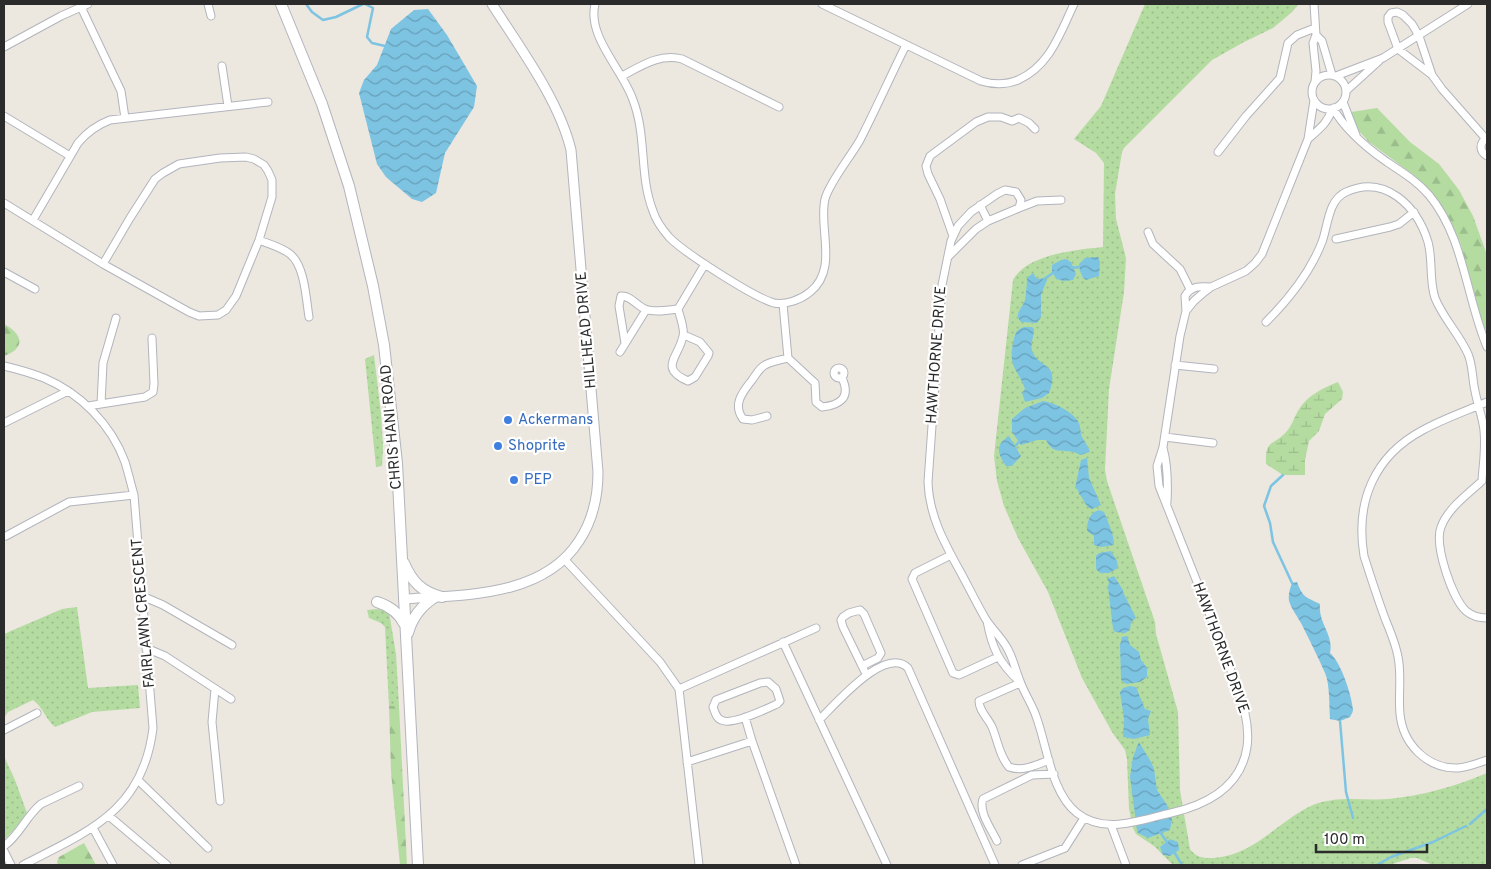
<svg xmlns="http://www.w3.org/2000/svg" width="1491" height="869" viewBox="0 0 1491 869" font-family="Overpass,sans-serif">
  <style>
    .grass { fill: url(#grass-dots) }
    .forest { fill: url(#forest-firs) }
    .wetland { fill: url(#wetland-marsh) }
    .water { fill: url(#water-waves) }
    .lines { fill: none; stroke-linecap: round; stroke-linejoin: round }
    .stream { stroke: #7dc4e3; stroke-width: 2.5 }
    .minor-casing { stroke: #b2b5bd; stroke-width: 9 }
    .tertiary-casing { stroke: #b2b5bd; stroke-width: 11 }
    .secondary-casing { stroke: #b2b5bd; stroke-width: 12 }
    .minor { stroke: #fff; stroke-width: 7 }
    .tertiary { stroke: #fff; stroke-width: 9 }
    .secondary { stroke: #fff; stroke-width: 10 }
    .shop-dot { fill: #3f7fe0; stroke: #fff; stroke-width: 2 }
    .labels { text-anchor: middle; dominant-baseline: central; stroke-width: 4.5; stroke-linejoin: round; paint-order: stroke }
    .street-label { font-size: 15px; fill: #2b2b2b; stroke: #fff }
    .shop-label { font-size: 15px; fill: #366cbe; stroke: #fff; text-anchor: start }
  </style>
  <defs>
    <pattern id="grass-dots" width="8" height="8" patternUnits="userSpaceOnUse" patternTransform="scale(1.25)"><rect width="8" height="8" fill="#b4dca1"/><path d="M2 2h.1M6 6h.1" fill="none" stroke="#9bbd8b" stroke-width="1.8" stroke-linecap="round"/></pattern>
    <pattern id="forest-firs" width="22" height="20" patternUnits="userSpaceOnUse" patternTransform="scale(1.25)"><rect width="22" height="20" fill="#b4dca1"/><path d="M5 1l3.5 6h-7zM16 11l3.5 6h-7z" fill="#9bbd8b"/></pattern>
    <pattern id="wetland-marsh" width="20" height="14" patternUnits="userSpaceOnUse" patternTransform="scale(1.25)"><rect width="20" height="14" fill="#b4dca1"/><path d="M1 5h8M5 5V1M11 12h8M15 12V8" fill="none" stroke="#9bbd8b"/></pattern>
    <pattern id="water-waves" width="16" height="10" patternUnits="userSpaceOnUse" patternTransform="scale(1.25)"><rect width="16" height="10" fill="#7dc4e3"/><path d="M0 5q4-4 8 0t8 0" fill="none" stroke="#679fb8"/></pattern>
  </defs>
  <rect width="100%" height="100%" fill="#ece7df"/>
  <path class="grass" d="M1145,4H1299L1292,12L1273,28L1244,42L1212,60L1124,148L1122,152L1115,194L1116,219L1126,258L1124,292L1109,389L1105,470L1107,481L1155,622L1156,634L1178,712L1180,790L1190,849C1195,856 1201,858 1209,858C1253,858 1277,821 1313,805C1338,795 1362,801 1388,799C1422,796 1456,786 1487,773V865H1433L1417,858H1411L1389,865H1173L1154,846L1136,834L1133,828L1129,809L1127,759L1125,750L1112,732L1082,678L1048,592L1018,538L1004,506L997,481L994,456L1013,280C1027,254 1076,250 1103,247L1104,163L1096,153L1074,139L1101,106Z
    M374,355L381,414L383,447L382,466L376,467L365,359Z
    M77,607L88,688L138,685L140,708L92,712L55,727C46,720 43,707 33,700L8,712L4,718V634L62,609Z
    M377,609L389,612L396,654L399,706H389L385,627L381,623L369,618L367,610Z
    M4,756L15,780L27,813L14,830L4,840Z"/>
  <path class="forest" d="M1377,108L1410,142L1439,164L1459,190L1473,216L1487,255V328L1484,330L1460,242L1444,211L1415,176L1369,142L1357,129L1351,112Z
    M4,324C23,334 26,348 4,356Z
    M389,706H399L407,865H400L391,772Z
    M84,843L96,865H58L57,862L59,857Z"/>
  <path class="wetland" d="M1338,382L1343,392L1342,399L1325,414L1319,431L1309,441L1305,460V475H1283L1266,464C1265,438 1273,447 1287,431C1292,425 1294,418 1298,411C1306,396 1323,388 1338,382Z"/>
  <path class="water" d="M428,9L447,35L477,86L474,107L445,153L436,193L422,202L412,199L386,177L377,164L359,93L364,80L377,65L391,29L414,10Z
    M1098,257L1100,262L1099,276L1086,280L1083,278L1080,271L1079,264L1085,258Z
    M1066,259L1071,262L1076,274L1073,280L1064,281L1056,279L1052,271V265L1061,260Z
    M1033,273L1037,279L1045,278L1047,280L1041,295V317L1037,323L1021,322C1013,313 1023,308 1025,300C1026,293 1027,285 1027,278Z
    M1024,327H1032L1034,329C1034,338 1029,345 1033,353C1039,366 1055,364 1052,382C1051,386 1051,389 1049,393L1042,398L1025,402L1022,393L1025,389C1018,369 1008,368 1013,343C1015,335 1015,330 1024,327Z
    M1043,401C1055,403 1071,411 1078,421C1081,426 1080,432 1082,437C1085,442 1088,446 1090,452L1080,455C1067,446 1054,458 1046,440H1037L1021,445L1012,432V419L1025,408Z
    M1009,436L1021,456L1012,466H1006C997,453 995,445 1009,436Z
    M1087,458L1089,478L1101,505L1092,509C1085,508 1084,498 1079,494L1078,490L1075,488L1081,460Z
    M1099,510L1104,512C1108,522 1114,534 1114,545L1101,547L1094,545V536L1087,531C1087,522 1089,513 1099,510Z
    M1111,551L1117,561L1118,568L1109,573H1100L1096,569V556L1099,553Z
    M1114,576L1123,590V592L1136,618L1131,622L1130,630L1125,633L1115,632L1113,629L1108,587L1109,582L1107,579Z
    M1297,582C1303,598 1306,597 1320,604C1318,624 1334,634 1330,653C1341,662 1352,696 1353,710C1353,712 1351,715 1350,717L1340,721L1330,719C1329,706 1330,684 1325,673C1318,657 1310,641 1302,625C1298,617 1292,610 1289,601C1288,595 1290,588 1292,583Z
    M1127,636L1130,645L1139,652L1141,660L1147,668V677L1140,682L1126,684L1121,680L1120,645L1122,637Z
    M1130,686L1136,687L1145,709L1151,711L1148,719L1150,735L1134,739L1123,737L1124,719L1120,692L1123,688Z
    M1139,742L1151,762L1154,769L1157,790L1167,805L1172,819L1170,830L1148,838L1138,833L1137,830L1130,777L1133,757Z
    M1170,839L1178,842L1179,850L1170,856L1163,855L1160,847Z"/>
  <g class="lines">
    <path class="stream" d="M306,4L312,12L323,20L336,17L363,4
      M365,4L373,8L367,37L372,43L385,46
      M1071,268L1079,267
      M1044,279L1056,271
      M1016,445L1019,442
      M1283,475L1271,486L1264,506L1270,523L1273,542L1292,583
      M1340,721L1346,792L1353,818
      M1470,824L1487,809
      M1160,832L1167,842
      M1173,850L1182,865
      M1377,865L1391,857L1433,842L1466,826"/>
    <g class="minor-casing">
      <path id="minor" d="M208,4L211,16
        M595,4C587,37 623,70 633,100C647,136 639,176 653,211C656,221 662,229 669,237C683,252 755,298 774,303C786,305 800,300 810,292C839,269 818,228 825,199C829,183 851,156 860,140C876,109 890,77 906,45
        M822,4L981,81C994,85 1006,85 1018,80C1050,66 1060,33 1074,4
        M1314,4L1316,35L1313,43L1316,71L1315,82
        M81,7L121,91L125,118
        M1316,35L1322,41L1332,75
        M4,47L61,16L88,4
        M222,66L228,106
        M1312 92a17 17 0 1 1 34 0a17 17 0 1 1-34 0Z
        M1432,75L1419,36L1412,24L1403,15L1397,12L1391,13L1388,17V22L1398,49L1432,75L1442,89L1486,139
        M622,76C641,66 660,53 682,59L779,107
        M1336,76L1383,58L1468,4
        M1346,91L1379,61
        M1343,102L1356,135
        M1333,108C1345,130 1367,148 1387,162C1402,172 1417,181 1429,195C1464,237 1466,297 1487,347
        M4,116L70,156
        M1487,138C1479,143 1479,151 1487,156
        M1308,139C1318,130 1328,123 1332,109
        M1218,152L1246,116L1280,78L1288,43L1297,35L1315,28
        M4,203L103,264L189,312L199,316L218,315L226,310L236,296L259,240L272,197V180L268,171L264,165L254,159L246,157L220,158L179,164L163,173L155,179L130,218L103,264
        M980,205L988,221
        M1019,208L1037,201L1061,200
        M33,220L78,143C87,132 97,125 110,120L268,102
        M1148,232L1153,244L1180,269L1190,289
        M953,236L940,199L928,174L926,166L930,156L976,122L988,117H1001L1012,121L1019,118L1029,123L1035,129
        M1336,239L1390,227L1399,224L1414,212
        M259,240C269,244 281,247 290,254C305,266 306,299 309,317
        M948,257L976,229L988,221L1019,208L1021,200L1016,192L1005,190L997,194L971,212L958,226L951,241L942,285L928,482C929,516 945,544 961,573C969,588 977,604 985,618C991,628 1000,636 1006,646C1013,657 1015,669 1020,681C1024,693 1032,704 1036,716C1047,745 1051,793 1077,813C1105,835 1140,820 1171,813C1206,805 1241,787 1247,747C1251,718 1238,692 1229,665C1220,642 1212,620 1203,597C1188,560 1174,523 1159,486L1157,466L1163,447L1180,336L1186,311L1194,301L1202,294L1211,287L1246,271L1255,263L1262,254L1308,139L1314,100
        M4,272L35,289
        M783,304L788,358
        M678,309C680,317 685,329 683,336C679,357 658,368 688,381L695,377L708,356L709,353L700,342L684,335
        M678,309L705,264
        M1186,311L1185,296C1191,286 1200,286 1211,287
        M1266,322C1289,299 1310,273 1322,242C1328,226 1328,200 1346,192C1385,174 1417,206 1428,242C1433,260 1429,280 1435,298C1443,318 1459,334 1468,354C1473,366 1472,378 1475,391C1477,402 1481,413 1483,424C1487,442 1483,463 1482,481C1468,494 1448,508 1441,527C1434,545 1452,598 1466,611C1472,616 1479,618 1487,618
        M625,343L619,306L621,296C630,295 637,306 645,309C655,313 668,310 678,309
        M620,352L646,310
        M788,358L815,383L816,402L822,407C841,405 851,397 842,378
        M1175,365L1214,369
        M4,366C17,369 31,373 44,378C80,393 111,424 125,462C128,472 131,484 134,495L153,728C143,811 89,831 23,865
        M834 373a5 5 0 1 1 10 0a5 5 0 1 1-10 0Z
        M1487,402C1466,411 1443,419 1423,430C1374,456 1355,502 1364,556C1371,578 1378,600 1386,621C1391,633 1396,645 1398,657C1402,676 1398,695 1400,714C1403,744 1427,769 1458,768C1468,767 1478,763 1487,760
        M101,404L103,363L116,318
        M88,406L145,397L153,392L154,384L152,338
        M767,416L752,420L743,419C732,404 743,392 752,380C756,375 759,368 765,365C772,361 781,360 788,358
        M4,423L68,391
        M1165,437L1213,443
        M1163,448C1168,466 1168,483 1167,502
        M6,536L69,502L134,495
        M951,555L915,573L912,579L953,673L959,675L998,657
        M565,560L660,662L679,689
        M142,596L163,605L232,645
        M987,621C992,648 999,663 1020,682
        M783,642L887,865
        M146,648L165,656L231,699
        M862,666L878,658L881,653L864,614L860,610L849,613L843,617L841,620L843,627L866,674
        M768,682L776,689L780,701L777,704C766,709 731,726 721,720C716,718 715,712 713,707L716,700L760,683Z
        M1020,683L979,701C979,711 988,718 992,727C998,741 999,755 1009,767C1023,772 1036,765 1049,760
        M215,689L212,722L220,801
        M745,717L752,741
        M819,720C835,705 885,645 908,668L995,865
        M4,730L37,713
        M687,762L752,741L796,865
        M138,780L208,848
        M109,816L167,865
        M1111,825L1126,865
        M93,828L113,865
        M997,841C992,830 978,812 983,799L1032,775L1054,774
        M4,846C20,835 26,816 41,804L79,786
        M4,851L11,865
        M699,865L679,689L816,628
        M1022,865L1065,848L1084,818"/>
    </g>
    <g class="tertiary-casing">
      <path id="tertiary" d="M404,599C464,595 543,597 579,541C593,520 598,497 598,472L571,150C559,100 520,48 492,4"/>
    </g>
    <g class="secondary-casing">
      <path id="secondary" d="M281,4L322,104L349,186L373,286L384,345L397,463L418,865
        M404,563C412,582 422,592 442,597
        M377,602C390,606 399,613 405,625
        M408,633C412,618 421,606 435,597"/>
    </g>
    <use href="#minor" class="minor"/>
    <use href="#tertiary" class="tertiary"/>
    <use href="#secondary" class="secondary"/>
  </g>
  <g class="shop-dot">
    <circle cx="508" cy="420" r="5"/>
    <circle cx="498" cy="446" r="5"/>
    <circle cx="514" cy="480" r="5"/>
  </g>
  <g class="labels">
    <g class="street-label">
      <text transform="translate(587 330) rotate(-95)">HILLHEAD DRIVE</text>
      <text transform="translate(937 355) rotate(-86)">HAWTHORNE DRIVE</text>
      <text transform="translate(392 427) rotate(-95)">CHRIS HANI ROAD</text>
      <text transform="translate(144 613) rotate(-95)">FAIRLAWN CRESCENT</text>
      <text transform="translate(1220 648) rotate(70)">HAWTHORNE DRIVE</text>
    </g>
    <g class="shop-label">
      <text x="518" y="420">Ackermans</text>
      <text x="508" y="446">Shoprite</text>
      <text x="524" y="480">PEP</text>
    </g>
  </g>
  <rect width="1491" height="869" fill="none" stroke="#2b2b2b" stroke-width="10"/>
  <path d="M1316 844v8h111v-8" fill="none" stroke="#2b2b2b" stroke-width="2.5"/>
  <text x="1324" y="844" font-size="15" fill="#2b2b2b" stroke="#ffffff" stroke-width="4" paint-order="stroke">100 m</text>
</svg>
